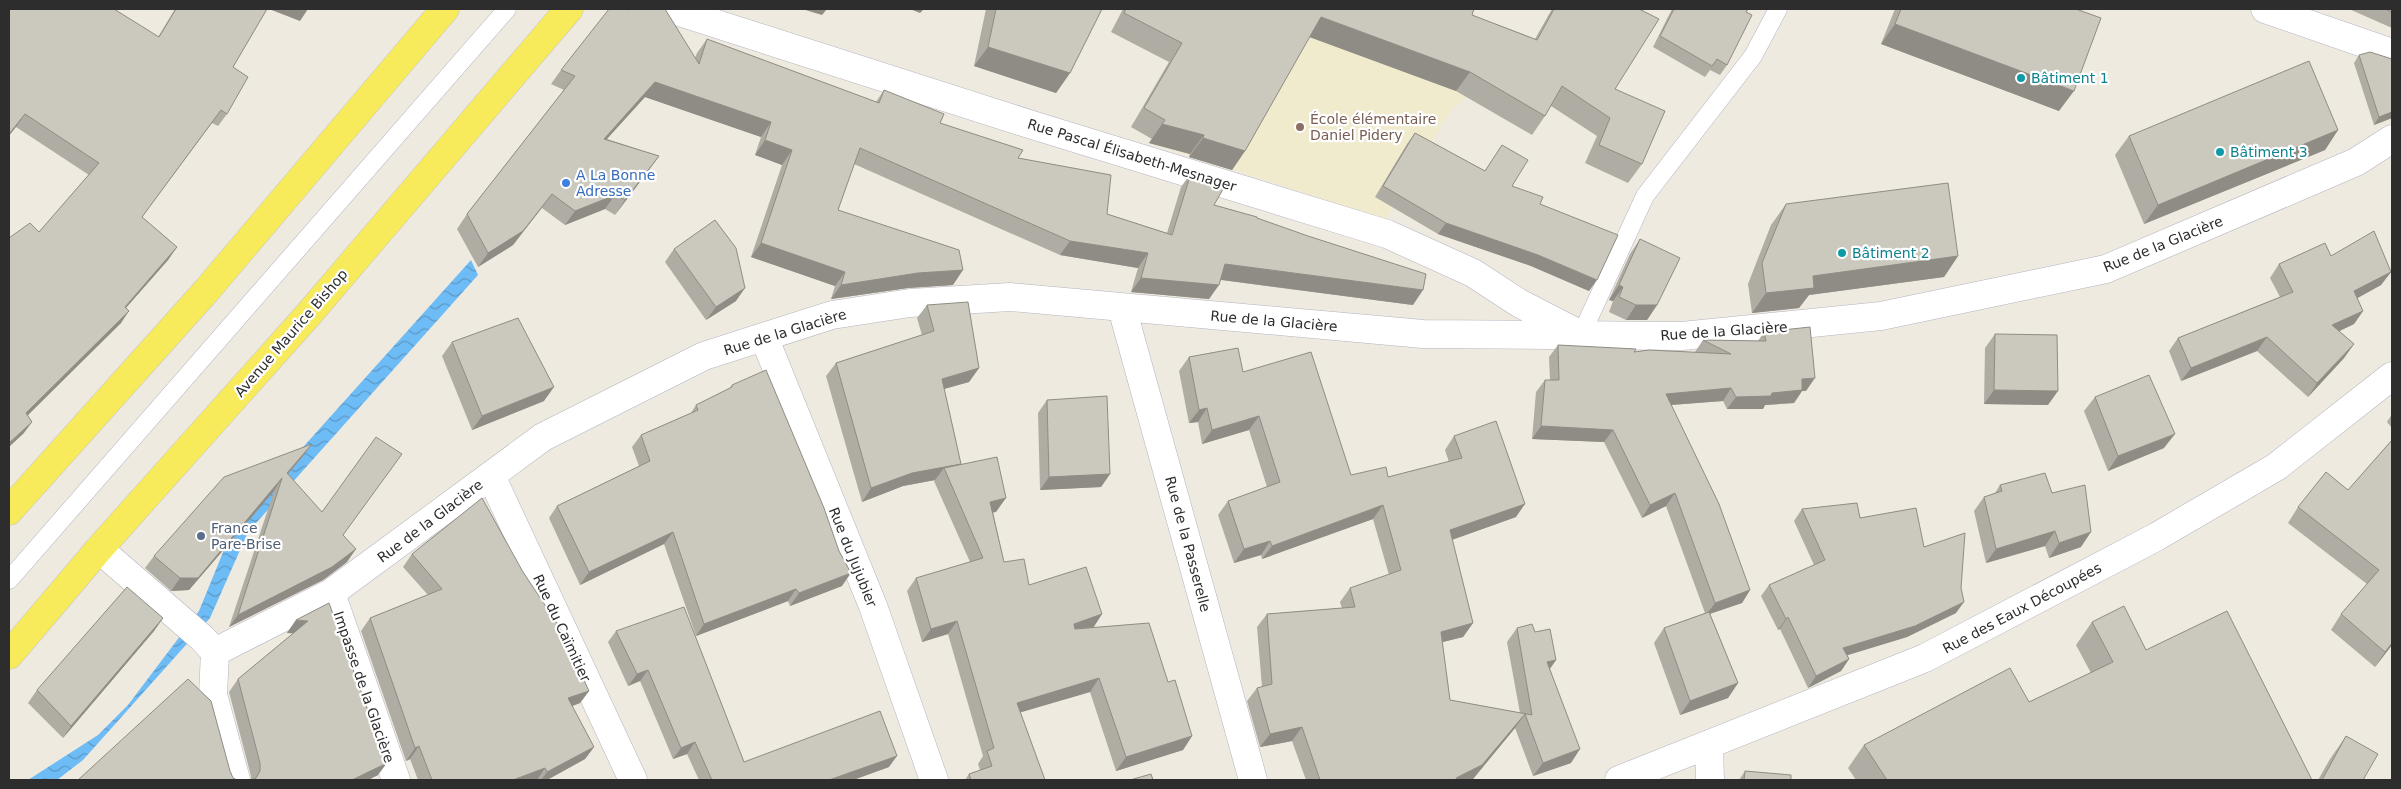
<svg xmlns="http://www.w3.org/2000/svg" width="2401" height="789" viewBox="0 0 2401 789" font-family="'DejaVu Sans',sans-serif">
  <style>
    .education { fill: #f1ebce }
    .water { fill: url(#water-waves) }
    .lines { fill: none; stroke-linecap: round; stroke-linejoin: round }
    .service-casing { stroke: #b3b3c1; stroke-width: 19 }
    .minor-casing { stroke: #b3b3c1; stroke-width: 29 }
    .primary-casing { stroke: #c8c8c8; stroke-width: 29 }
    .service { stroke: #fff; stroke-width: 18 }
    .minor { stroke: #fff; stroke-width: 28 }
    .primary { stroke: #f8eb5b; stroke-width: 28 }
    .wall { fill: #afaca3 }
    .shaded-wall { fill: #8e8c84 }
    .building { fill: #cbc8bd; stroke: #8e8c84 }
    .culture-dot { fill: #0f9aa8; stroke: #fff; stroke-width: 2 }
    .education-dot { fill: #8d6e63; stroke: #fff; stroke-width: 2 }
    .shop-dot { fill: #3f7fe0; stroke: #fff; stroke-width: 2 }
    .service-dot { fill: #5c6f8a; stroke: #fff; stroke-width: 2 }
    .labels { text-anchor: middle; dominant-baseline: central; stroke-width: 4.5; stroke-linejoin: round; paint-order: stroke }
    .culture-label { font-size: 14px; fill: #0d838f; stroke: #fff; text-anchor: start }
    .education-label { font-size: 14px; fill: #785e54; stroke: #fff; text-anchor: start }
    .street-label { font-size: 14px; fill: #2d2d2d; stroke: #fff }
    .shop-label { font-size: 14px; fill: #366cbe; stroke: #fff; text-anchor: start }
    .service-label { font-size: 14px; fill: #4e5e75; stroke: #fff; text-anchor: start }
  </style>
  <defs>
    <pattern id="water-waves" width="16" height="10" patternUnits="userSpaceOnUse" patternTransform="scale(1.25)"><rect width="16" height="10" fill="#6ebcf5"/><path d="M0 5q4-4 8 0t8 0" fill="none" stroke="#5b99c7"/></pattern>
  </defs>
  <rect width="100%" height="100%" fill="#efeadf"/>
  <path class="education" d="M1229,9H1394L1468,96L1451,110L1389,212L1387,220L1163,147Z"/>
  <path class="water" d="M471,260L478,275L248,532L210,618L83,760L57,780H28L98,735L128,705L199,611L235,523Z"/>
  <g class="lines">
    <g class="service-casing">
      <path id="service" d="M1581,335L1645,196L1753,56L1778,9
        M9,580L507,9"/>
    </g>
    <g class="minor-casing">
      <path id="minor" d="M670,9L1029,124L1387,234L1473,273L1519,303L1577,333
        M2265,9L2392,53
        M1122,308L1253,780
        M764,337L873,606L934,780
        M491,476L633,780
        M99,549L202,638L215,652L331,593L543,437L704,356L832,315L910,303L1010,297L1423,334L1682,336L1881,316L2106,269L2356,162L2392,139
        M331,593L396,780
        M215,652L213,695L236,780
        M1709,746L1710,780
        M1619,780L1925,658L2156,537L2276,467L2392,376"/>
    </g>
    <g class="primary-casing">
      <path id="primary" d="M9,511L207,290L445,9
        M9,655L99,549L308,315L569,9"/>
    </g>
    <use href="#service" class="service"/>
    <use href="#minor" class="minor"/>
    <use href="#primary" class="primary"/>
  </g>
  <path class="wall" d="M9,9L158,37L175,9H267L233,67L227,114L218,126L212,123L142,217L177,247L168,260L126,308L121,323L27,415L32,422L23,434L39,232L89,175L16,127Z
    M986,9H1102L1070,73L1056,93L974,66Z
    M1123,9H1474L1472,15L1535,39L1552,9H1639L1615,89L1642,164L1628,183L1585,163L1597,136L1551,106L1545,116L1532,135L1456,91L1309,37L1245,151L1232,170L1189,157L1190,154L1149,143L1152,139L1131,127L1169,62L1111,32Z
    M1672,9H1748L1727,65L1720,75L1710,70L1705,77L1653,47Z
    M1895,9H2076L2059,111L1881,44Z
    M2349,9H2392V28Z
    M628,10L695,58L697,53L707,39L876,102L884,90L940,123L1018,158L1107,214L1167,233L1181,187L1191,173L1214,205L1257,218L1413,305L1221,280L1209,299L1131,292L1138,268L1060,255L854,164L838,210L953,285L908,288L831,299L835,286L751,257L782,165L755,155L761,137L645,97L607,139L659,156L615,215L605,209L565,225L542,208L513,245L478,267L457,229L467,214L564,90L551,84L561,70Z
    M2359,55L2392,59V118L2374,125L2354,63Z
    M2338,130L2325,150L2144,224L2115,155L2129,136Z
    M1415,133L1485,171L1502,145L1512,186L1540,204L1589,291L1531,266L1438,234L1375,197L1407,144Z
    M1786,204L1958,256L1944,277L1809,295L1799,308L1752,313L1748,284L1771,225Z
    M1640,239L1657,305L1647,320H1626L1609,312L1613,301L1609,300L1630,254Z
    M674,249L736,301L706,320L665,262Z
    M2331,256L2391,272L2381,285L2357,298L2363,311L2354,324L2339,331L2354,344L2344,358L2308,397L2257,351L2181,381L2169,351L2178,338L2280,297L2270,278L2279,264Z
    M927,305L979,368L969,382L944,389L961,464L996,512H993L1004,562L1029,585L1102,614L1093,628L1168,682L1192,736L1183,750L1116,771L1090,692L1020,712L1045,780H965L969,774L980,770L978,764L983,756L948,634L922,642L907,591L916,578L970,562L934,481L935,480L903,486L862,502L826,376L836,363L922,335L917,318Z
    M1764,332L1806,391H1802L1794,403L1765,405L1763,409H1727L1723,401L1671,405L1750,590L1742,603L1710,614L1738,683L1728,698L1680,715L1654,643L1664,628L1705,613L1666,506L1642,518L1604,442L1532,439L1536,392L1545,380H1550L1549,357L1558,345L1634,352H1695L1703,340L1758,341Z
    M1995,334L2048,405L1984,404L1985,348Z
    M452,342L544,401L472,430L442,356Z
    M1189,357L1243,372L1351,475L1388,477L1449,462L1445,450L1454,436L1516,517L1452,540L1473,623L1463,637L1442,642L1450,700L1520,713L1507,642L1517,628L1535,632L1556,660L1550,669L1571,763L1533,776L1515,728L1473,779L1469,780H1306L1292,741L1260,747L1247,701L1257,688L1262,687L1257,627L1267,614L1342,608L1340,602L1350,588L1389,575L1373,519L1262,559L1261,555L1234,563L1218,515L1228,501L1267,487L1249,430L1202,444L1198,422L1189,423L1179,371Z
    M732,385L842,586L790,606L788,601L696,636L664,544L580,585L549,518L557,506L639,466L632,447L641,435L691,413L696,405L730,388Z
    M2095,397L2164,448L2108,471L2084,411Z
    M1047,400L1110,474L1101,487L1040,490L1038,413Z
    M2392,414V428L2387,422Z
    M2392,440V645L2375,667L2331,630L2341,614L2367,584L2288,523L2298,507L2348,490Z
    M312,444L303,456L288,474L343,536L347,562L323,580L229,627L274,491L189,590L171,591L145,568L154,556Z
    M2000,485L2052,493L2081,547L2049,558L2045,546L1986,563L1974,511L1984,497L1995,493Z
    M1802,509L1860,518L1924,547L1956,613L1907,637L1847,655L1849,659L1841,671L1808,688L1780,629L1778,630L1761,596L1769,585L1814,565L1794,521Z
    M412,554L523,572L589,691L580,703L572,706L594,747L585,759L547,780H418L410,759L406,761L361,631L370,618L428,595L403,567Z
    M163,618L154,631L63,738L28,703L37,690Z
    M296,620L378,775L368,780H251V776L229,692L238,679L294,633H287Z
    M2092,622L2146,650L2312,780H1856L1848,768L1864,745L2029,702L2091,673L2076,645Z
    M616,631L744,762L889,767L853,780H699L687,754L673,759L640,681L628,686L608,642Z
    M2346,736L2363,780H2318L2330,759Z
    M1745,771L1791,780H1739Z"/>
  <path class="shaded-wall" d="M269,9H308L300,21Z
    M802,9H827L822,15Z
    M910,9H924L920,13Z
    M1321,17L1470,72L1456,91L1307,36Z
    M1895,24L2074,91L2059,111L1881,44Z
    M988,47L1070,73L1056,93L974,66Z
    M655,82L771,122L761,137L645,97L594,153L604,139Z
    M2392,112V118L2374,125L2379,117Z
    M25,114L16,127L9,136V134Z
    M1162,124L1204,135L1190,154L1149,143Z
    M2338,130L2325,150L2144,224L2158,205Z
    M1203,138L1245,151L1232,170L1189,157Z
    M765,140L792,150L782,165L755,155Z
    M659,156L649,170L615,215L625,200Z
    M552,194L513,245L478,267L488,253Z
    M615,195L605,209L565,225L575,211Z
    M1446,223L1538,255L1597,280L1589,291L1531,266L1438,234Z
    M1070,241L1148,253L1138,268L1060,255Z
    M761,243L845,272L835,286L751,257Z
    M177,247L168,260L116,319L125,307Z
    M1958,256L1944,277L1809,295L1799,308L1752,313L1766,293L1813,276Z
    M1225,264L1423,290L1413,305L1215,279Z
    M963,270L953,285L908,288L831,299L841,285L918,273Z
    M2391,272L2381,285L2345,305L2354,291Z
    M1141,278L1219,285L1209,299L1131,292Z
    M1619,285L1623,287L1613,301L1609,300Z
    M745,288L736,301L706,320L716,307Z
    M1636,305H1657L1647,320H1626Z
    M129,311L121,323L17,426L26,413Z
    M2363,311L2354,324L2323,339L2332,325Z
    M2267,337L2257,351L2181,381L2191,368Z
    M2354,344L2344,358L2308,397L2317,383Z
    M979,368L969,382L933,392L942,379Z
    M1815,378L1806,391H1802L1794,403L1765,405L1763,409H1727L1736,397L1772,393L1802,379Z
    M554,387L544,401L472,430L482,416Z
    M1731,388L1723,401L1657,406L1666,394Z
    M1994,390L2058,391L2048,405L1984,404Z
    M1207,408L1198,422L1189,423L1199,410Z
    M1259,416L1249,430L1202,444L1212,430Z
    M32,422L23,434L9,447V443Z
    M1541,426L1613,430L1604,442L1532,439Z
    M2175,434L2164,448L2108,471L2118,456Z
    M312,444L303,456L281,482L287,473Z
    M961,464L944,468L935,480L903,486L862,502L871,488L912,473Z
    M1110,474L1101,487L1040,490L1049,477Z
    M282,478L274,491L189,590L171,591L180,578Z
    M1675,493L1666,506L1642,518L1650,505Z
    M1006,498L996,512L981,515L990,502Z
    M1525,504L1516,517L1440,544L1450,530Z
    M1383,505L1373,519L1262,559L1272,546Z
    M2055,531L2045,546L1986,563L1996,549Z
    M673,532L664,544L580,585L589,572Z
    M2091,532L2081,547L2049,558L2059,543Z
    M1270,541L1261,555L1234,563L1244,549Z
    M356,549L347,562L323,580L229,627L238,615Z
    M851,573L842,586L790,606L799,593Z
    M796,589L788,601L696,636L704,624Z
    M1750,590L1742,603L1706,615L1715,603Z
    M1964,602L1956,613L1907,637L1835,659L1843,648Z
    M1102,614L1093,628L1064,638L1074,624Z
    M1788,617L1780,629L1778,630L1786,619Z
    M163,618L154,631L63,738L71,726Z
    M296,620L308,621L300,634L287,633Z
    M957,621L948,634L922,642L931,629Z
    M1473,623L1463,637L1431,645L1441,632Z
    M2392,643V645L2375,667L2385,652Z
    M1849,659L1841,671L1808,688L1816,676Z
    M1556,660L1546,674L1547,662Z
    M648,670L640,681L628,686L637,674Z
    M1099,678L1090,692L1008,716L1017,703Z
    M1738,683L1728,698L1680,715L1690,701Z
    M589,691L580,703L559,711L568,698Z
    M1525,714L1515,728L1473,779L1469,780H1454L1456,778Z
    M1302,727L1292,741L1260,747L1270,734Z
    M1192,736L1183,750L1116,771L1126,757Z
    M695,742L687,754L673,759L681,748Z
    M419,746L410,759L406,761L415,748Z
    M594,747L585,759L547,780H541L547,772Z
    M1580,749L1571,763L1533,776L1543,763Z
    M897,756L889,767L853,780H829Z
    M387,763L378,775L368,780H352Z
    M545,768L537,780H513Z"/>
  <path class="building" d="M9,9H114L159,37L176,9H267L233,67L248,77L227,114L221,110L142,217L177,247L125,307L129,311L26,413L32,422L9,443V238L30,223L39,232L99,163L25,114L9,134Z
    M609,9H626L628,10V9H665L699,64L707,39L879,103L884,90L944,114L940,123L1023,150L1018,158L1111,175L1107,214L1172,235L1191,173L1226,184L1214,205L1257,217V218L1308,236L1426,274L1423,290L1225,264L1219,285L1141,278L1148,253L1070,241L860,148L838,210L959,250L963,270L918,273L841,285L845,272L761,243L792,150L765,140L771,122L655,82L604,139L659,156L625,200L615,195L575,211L552,194L523,231L488,253L467,214L575,76L561,70Z
    M996,9H1102L1070,73L988,47Z
    M1126,9H1474L1472,15L1537,40L1554,9H1639L1659,19L1615,89L1665,111L1642,164L1599,145L1610,118L1562,86L1545,116L1470,72L1321,17L1245,151L1203,138L1204,135L1162,124L1165,120L1144,108L1182,43L1124,13Z
    M1674,9H1748L1746,12L1752,15L1727,65L1717,59L1712,66L1660,36Z
    M1901,9H2076L2101,18L2074,91L1895,24Z
    M2385,9H2392V12Z
    M2370,52L2392,59V112L2379,117L2359,55Z
    M2309,61L2338,130L2158,205L2129,136Z
    M1415,133L1485,171L1502,145L1528,160L1512,186L1543,197L1540,204L1618,235L1597,280L1538,255L1446,223L1383,186Z
    M1948,183L1958,256L1813,276L1814,288L1766,293L1762,263L1786,204Z
    M715,220L736,248L745,288L716,307L674,249Z
    M2374,231L2391,272L2354,291L2363,311L2332,325L2354,344L2317,383L2267,337L2191,368L2178,338L2293,292L2279,264L2325,243L2331,256Z
    M1640,239L1680,258L1657,305H1636L1619,297L1623,287L1619,285Z
    M968,302L979,368L942,379L961,464L912,473L871,488L836,363L934,331L927,305Z
    M518,318L554,387L482,416L452,342Z
    M1810,327L1815,378L1802,379V390L1772,393L1771,396L1736,397L1731,388L1666,394L1719,504L1750,590L1715,603L1675,493L1650,505L1613,430L1541,426L1545,380H1559L1558,345L1636,349L1634,352L1649,350L1731,354L1703,340L1766,341L1764,332Z
    M1995,334L2057,335L2058,391L1994,390Z
    M1238,348L1243,372L1311,352L1351,475L1386,467L1388,477L1462,458L1454,436L1496,421L1525,504L1450,530L1473,623L1441,632L1450,700L1532,715L1517,628L1532,624L1535,632L1550,629L1556,660L1547,662L1580,749L1543,763L1525,714L1482,765L1456,778L1457,780H1320L1302,727L1270,734L1257,688L1272,684L1267,614L1355,607L1350,588L1401,570L1383,505L1272,546L1270,541L1244,549L1228,501L1280,482L1259,416L1212,430L1207,408L1199,410L1189,357Z
    M766,370L824,508L839,551L851,573L799,593L796,589L704,624L673,532L589,572L557,506L650,461L641,435L698,410L696,405L732,387V385Z
    M2149,375L2175,434L2118,456L2095,397Z
    M1107,396L1110,474L1049,477L1047,400Z
    M376,437L402,454L343,535L356,549L332,567L238,615L282,478L198,578H180L154,556L224,477L312,444L287,473L322,512Z
    M2392,440V643L2385,652L2341,614L2379,570L2298,507L2326,472L2348,490Z
    M997,457L1006,498L990,502L1004,562L1024,559L1029,585L1086,567L1102,614L1074,624L1075,629L1149,623L1168,682L1175,680L1192,736L1126,757L1099,678L1017,703L1045,780H971L969,774L992,766L987,751L994,748L957,621L931,629L916,578L983,558L944,468Z
    M2045,473L2052,493L2085,485L2091,532L2059,543L2055,531L1996,549L1984,497L2002,491L2000,485Z
    M482,498L523,572L559,626L589,691L568,698L594,747L547,772L545,768L513,780H432L419,746L415,748L370,618L442,589L412,554Z
    M1857,503L1860,518L1916,508L1924,547L1965,533L1961,588L1964,602L1915,626L1843,648L1849,659L1816,676L1788,617L1786,619L1769,585L1825,560L1802,509Z
    M127,587L163,618L71,726L37,690Z
    M329,603L387,763L352,780H252L256,778L260,771V763L238,679L308,621L296,620Z
    M2124,606L2146,650L2227,611L2312,780H1887L1864,745L2010,668L2029,702L2113,662L2092,622Z
    M684,607L744,762L880,711L897,756L829,780H712L695,742L681,748L648,670L637,674L616,631Z
    M1709,612L1738,683L1690,701L1664,628Z
    M188,679L211,701L230,771L233,778L237,780H78Z
    M2346,736L2378,754L2363,780H2322Z
    M1745,771L1791,775V780H1744Z
    M1151,774L1153,780H1130Z"/>
  <g class="culture-dot">
    <circle cx="2021" cy="78" r="5"/>
    <circle cx="2220" cy="152" r="5"/>
    <circle cx="1842" cy="253" r="5"/>
  </g>
  <circle class="education-dot" cx="1300" cy="127" r="5"/>
  <circle class="shop-dot" cx="566" cy="183" r="5"/>
  <circle class="service-dot" cx="201" cy="536" r="5"/>
  <g class="labels">
    <g class="culture-label">
      <text x="2031" y="78">Bâtiment 1</text>
      <text x="2230" y="152">Bâtiment 3</text>
      <text x="1852" y="253">Bâtiment 2</text>
    </g>
    <g class="education-label">
      <text x="1310" y="119">École élémentaire<tspan x="1310" dy="16">Daniel Pidery</tspan></text>
    </g>
    <g class="street-label">
      <text transform="translate(1132 155) rotate(17)">Rue Pascal Élisabeth-Mesnager</text>
      <text transform="translate(2163 244) rotate(-22)">Rue de la Glacière</text>
      <text transform="translate(1274 321) rotate(5)">Rue de la Glacière</text>
      <text transform="translate(1724 331) rotate(-4)">Rue de la Glacière</text>
      <text transform="translate(785 332) rotate(-17)">Rue de la Glacière</text>
      <text transform="translate(291 333) rotate(-49)">Avenue Maurice Bishop</text>
      <text transform="translate(430 521) rotate(-37)">Rue de la Glacière</text>
      <text transform="translate(1188 544) rotate(75)">Rue de la Passerelle</text>
      <text transform="translate(853 557) rotate(68)">Rue du Jujubier</text>
      <text transform="translate(2022 608) rotate(-28)">Rue des Eaux Découpées</text>
      <text transform="translate(562 628) rotate(65)">Rue du Caïmitier</text>
      <text transform="translate(364 687) rotate(71)">Impasse de la Glacière</text>
    </g>
    <g class="shop-label">
      <text x="576" y="175">A La Bonne<tspan x="576" dy="16">Adresse</tspan></text>
    </g>
    <g class="service-label">
      <text x="211" y="528">France<tspan x="211" dy="16">Pare-Brise</tspan></text>
    </g>
  </g>
  <rect width="2401" height="789" fill="none" stroke="#2d2d2d" stroke-width="20"/>
</svg>
